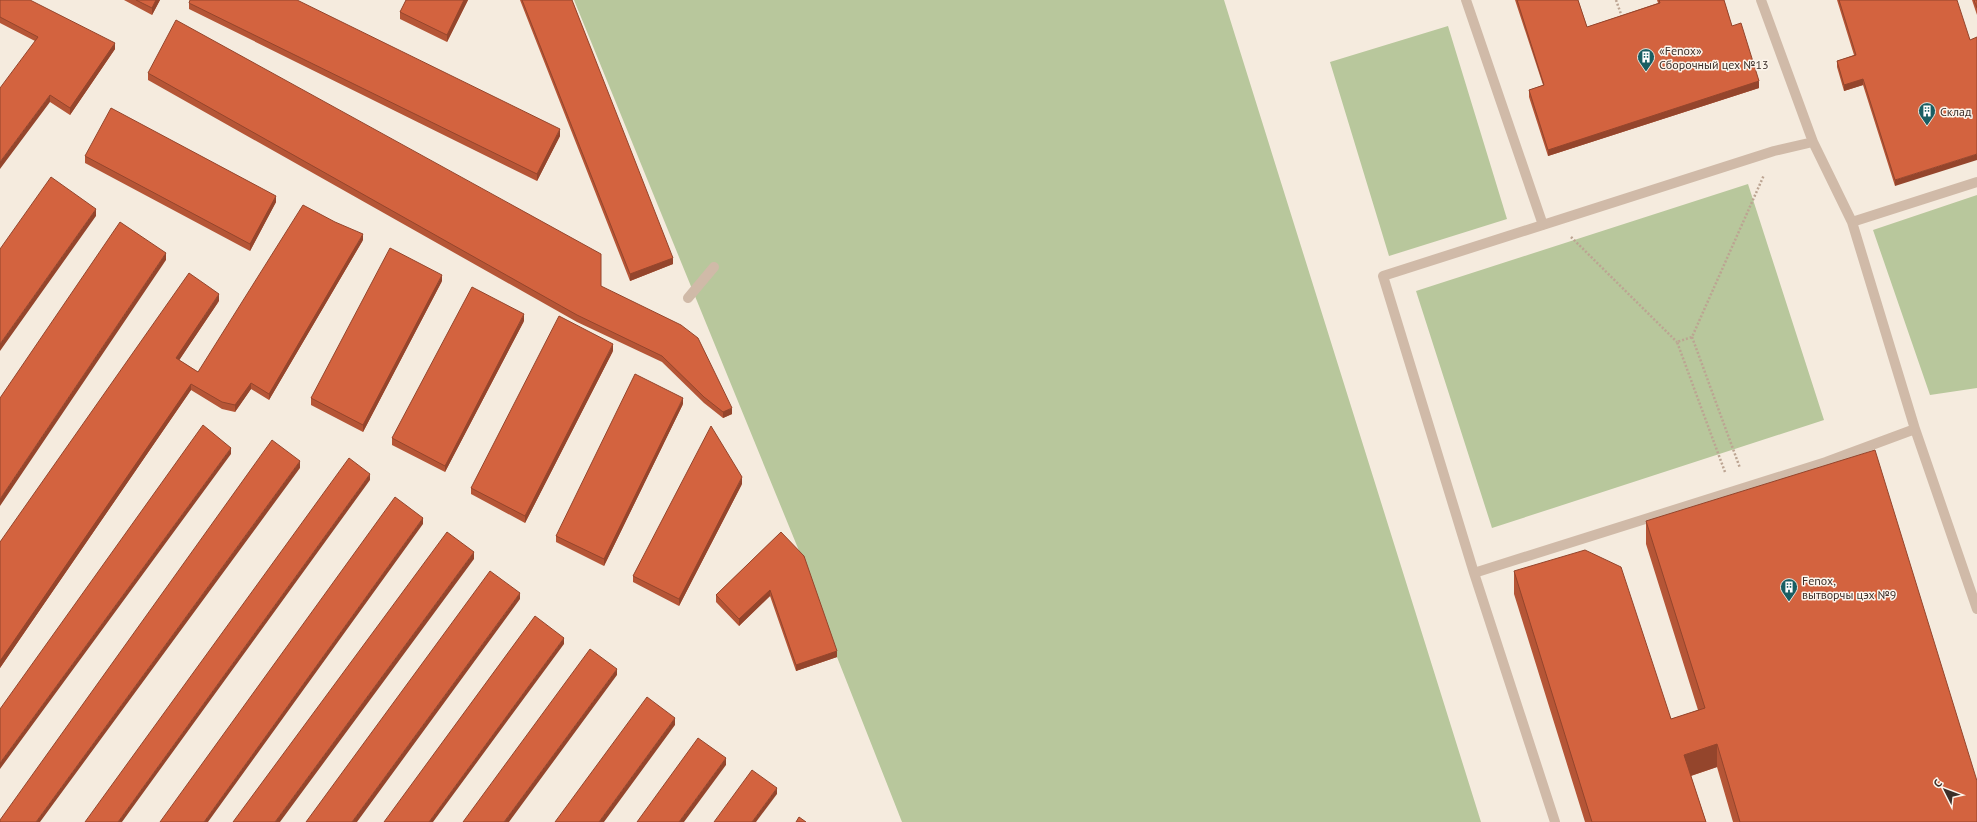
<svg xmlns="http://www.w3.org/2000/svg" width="1977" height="822" viewBox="0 0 1977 822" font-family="'PT Sans',sans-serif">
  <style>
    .green { fill: #b8c79c }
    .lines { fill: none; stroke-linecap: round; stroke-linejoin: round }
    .path { stroke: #bca492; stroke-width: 2.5; stroke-dasharray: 2 2; stroke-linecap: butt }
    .lane { stroke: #d0baa8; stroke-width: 10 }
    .wall { fill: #b55536 }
    .shaded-wall { fill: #94452c }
    .building { fill: #d3633f; stroke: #94452c }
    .labels { text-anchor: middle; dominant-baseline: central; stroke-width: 3; stroke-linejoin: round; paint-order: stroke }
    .poi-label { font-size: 12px; fill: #3c2f29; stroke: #fcf5ec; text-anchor: start }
  </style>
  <rect width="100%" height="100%" fill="#f5ebde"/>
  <path class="green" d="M574,0H1224L1481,822H902L837,657L804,563Z
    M1448,26L1507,219L1389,256L1330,62Z
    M1748,184L1824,420L1492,528L1416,291Z
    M1977,195V388L1930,395L1873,230Z"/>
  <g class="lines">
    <path class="path" d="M1616,0L1622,17
      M1571,237L1677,342
      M1692,337L1740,468
      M1725,472L1677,342L1692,337L1764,175"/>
    <path class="lane" d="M1466,0L1543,225
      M1761,0L1813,142L1774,151L1383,276L1474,573L1826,462L1915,429L1852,222L1813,142
      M1852,222L1977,182
      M688,298L714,267
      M1915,429L1977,609
      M1474,573L1555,822"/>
  </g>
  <path class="wall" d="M0,0L115,49L70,115L50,102L35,41L0,23Z
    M124,0H160L152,15Z
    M406,0H468L447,42L400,19V12Z
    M520,0H572L673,264L630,281Z
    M1515,0H1578L1587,27L1658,3L1657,0H1724L1732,26L1759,88L1548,156L1529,97V90L1543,85Z
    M1837,0H1957L1895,186L1863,85L1844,91L1837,67V61L1854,55Z
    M1972,0H1977V15Z
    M189,3L560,136L537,181L189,9Z
    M148,73L601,286L732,414L723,418L704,403L662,362L577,322L148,80Z
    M85,156L276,202L250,251L85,163Z
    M363,240L269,400L251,389L235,412L222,409L191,390L0,668V542L219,301L179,360L198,372Z
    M442,281L363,432L311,405V398Z
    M524,321L445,472L392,445V438Z
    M613,351L525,523L471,494V488Z
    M683,404L604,566L556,542V536Z
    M742,484L679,606L633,582V576Z
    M1646,521L1977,822H1733L1717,767L1691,776L1706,822H1585L1514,594V571L1671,719L1698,710L1646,544Z
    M781,532L837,657L796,671L770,596L739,626L716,602V595Z"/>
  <path class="shaded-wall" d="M156,0H160L152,15V8Z
    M464,0H468L447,42V35Z
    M115,43V49L70,115V108Z
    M1863,79V85L1844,91V85Z
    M1759,81V88L1548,156V150Z
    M50,95V102L0,169V162Z
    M560,129V136L537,181V174Z
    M1977,154V160L1895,186V180Z
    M276,196V202L250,251V244Z
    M96,209V216L0,351V344Z
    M363,234V240L269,400V394Z
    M166,253V260L0,506V499Z
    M673,258V264L630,281V274Z
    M442,275V281L363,432V425Z
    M219,294V301L176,365V358Z
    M524,314V321L445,472V466Z
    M613,344V351L525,523V516Z
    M251,383V389L235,412V405Z
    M191,384V390L0,668V661Z
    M683,398V404L604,566V559Z
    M732,408V414L723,418V412Z
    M231,448V454L0,769V763Z
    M300,461V468L40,822H36Z
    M370,474V480L122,822H118Z
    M742,477V484L679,606V599Z
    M423,518V524L208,822H204Z
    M474,552V559L280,822H275Z
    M770,590V596L739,626V619Z
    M520,593V599L357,822H352Z
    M564,638V644L433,822H429Z
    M837,651V657L796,671V665Z
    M617,669V675L509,822H504Z
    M675,718V725L604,822H599Z
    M1717,744V767L1684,778V755Z
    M726,758V765L684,822H679Z
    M777,788V794L756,822H752Z"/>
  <path class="building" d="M0,0H30L115,43L70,108L50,95L0,162V88L38,37L0,17Z
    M136,0H156L152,8Z
    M190,0H297L560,129L537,174L189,3Z
    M406,0H464L447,35L400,12Z
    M522,0H572L673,258L630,274Z
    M1517,0H1578L1587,27L1660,3L1659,0H1724L1732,26L1741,23L1759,81L1548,150L1529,90L1544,85Z
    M1839,0H1957L1970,40L1977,37V154L1895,180L1863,79L1844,85L1837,61L1856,55Z
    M1974,0H1977V8Z
    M176,20L601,254V286L681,325L698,338L732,408L723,412L704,397L662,356L577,315L148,73Z
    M111,108L276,196L250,244L85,156Z
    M51,177L96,209L0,344V249Z
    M303,205L335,222L363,234L269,394L251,383L235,405L222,402L191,384L0,661V542L189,273L219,294L176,358L198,372Z
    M120,222L166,253L0,499V398Z
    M390,248L442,275L363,425L311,398Z
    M472,287L524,314L445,466L392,438Z
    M559,316L613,344L525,516L471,488Z
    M635,374L683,398L604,559L556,536Z
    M203,425L231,448L0,763V709Z
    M711,426L742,477L679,599L633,576Z
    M272,440L300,461L36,822H0V820Z
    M1875,450L1977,781V822H1740L1717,744L1684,755L1706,822H1592L1514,571L1585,550L1621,567L1671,719L1705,708L1646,521Z
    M349,458L370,474L118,822H85Z
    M395,497L423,518L204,822H160Z
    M447,532L474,552L275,822H233Z
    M781,532L804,556L837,651L796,665L770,590L739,619L716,595Z
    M490,571L520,593L352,822H306Z
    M535,616L564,638L429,822H384Z
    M590,649L617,669L504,822H463Z
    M647,697L675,718L599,822H555Z
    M698,738L726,758L679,822H637Z
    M752,770L777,788L752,822H714Z
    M799,817L806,822H796Z"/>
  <defs>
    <g id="building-pin" transform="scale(0.9)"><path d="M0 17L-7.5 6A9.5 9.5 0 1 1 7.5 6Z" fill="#195e63" stroke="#fcf5ec"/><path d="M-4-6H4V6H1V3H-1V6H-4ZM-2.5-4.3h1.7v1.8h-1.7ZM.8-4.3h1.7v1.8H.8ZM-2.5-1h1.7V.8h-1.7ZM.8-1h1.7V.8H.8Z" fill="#fff"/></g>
  </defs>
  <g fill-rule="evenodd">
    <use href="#building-pin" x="1646" y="57"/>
    <use href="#building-pin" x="1927" y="111"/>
    <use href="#building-pin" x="1789" y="587"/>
  </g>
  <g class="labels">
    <g class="poi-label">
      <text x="1659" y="50">«Fenox»<tspan x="1659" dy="14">Сборочный цех №13</tspan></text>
      <text x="1940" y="111">Склад</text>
      <text x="1802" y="580">Fenox,<tspan x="1802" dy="14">вытворчы цэх №9</tspan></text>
    </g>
  </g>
  <g transform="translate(1945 790) rotate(312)" stroke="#fcf5ec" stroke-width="3" paint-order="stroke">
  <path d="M0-3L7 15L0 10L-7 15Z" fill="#3c2f29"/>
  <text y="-6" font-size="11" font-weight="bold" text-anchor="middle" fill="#3c2f29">С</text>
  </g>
</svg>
